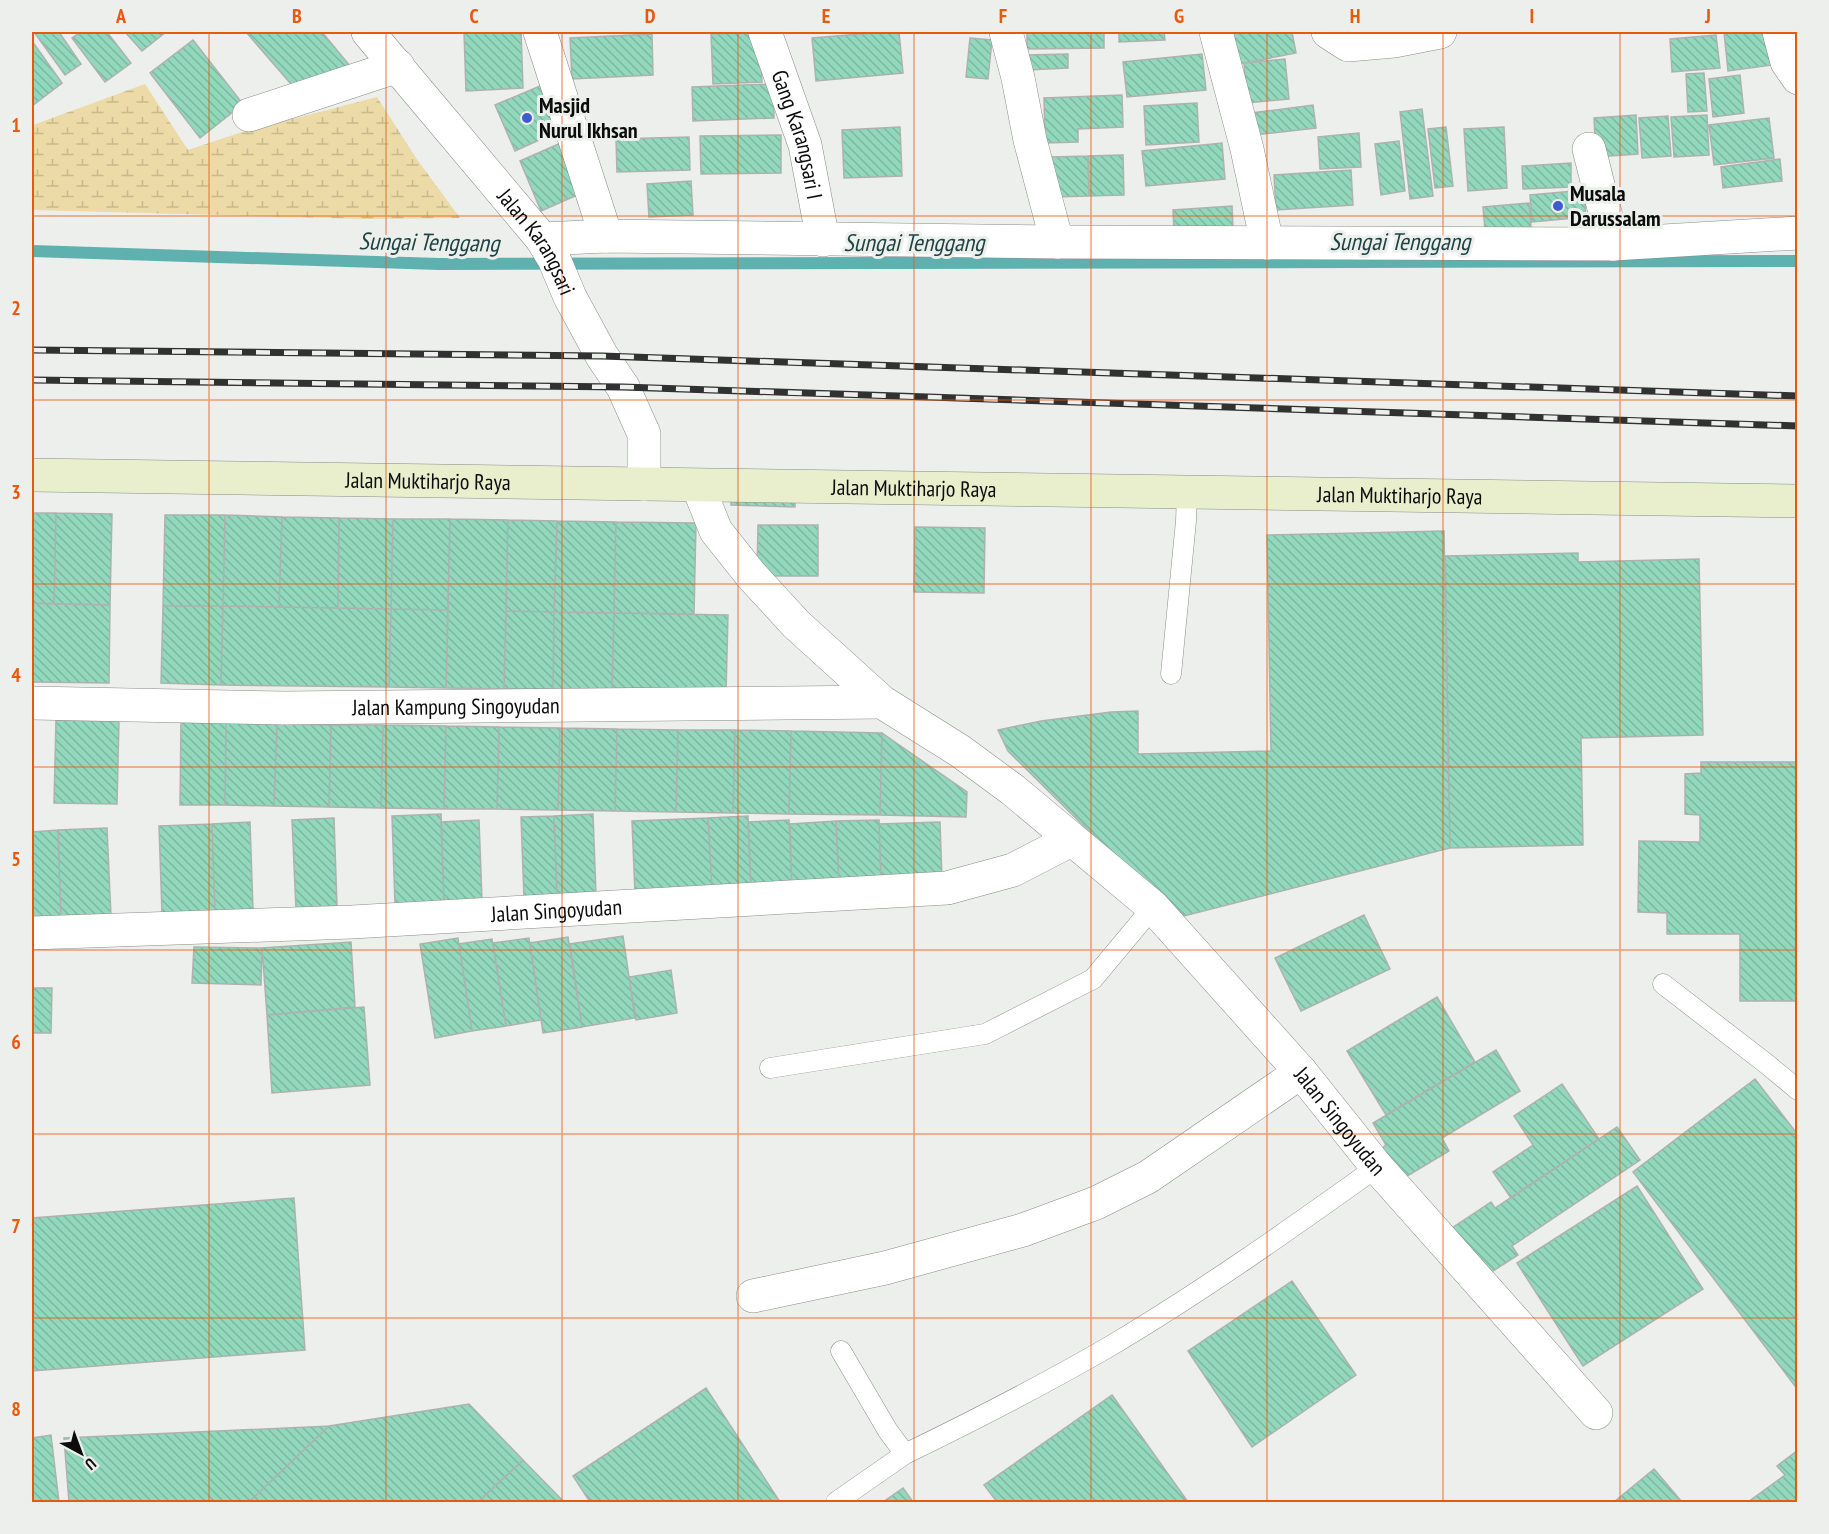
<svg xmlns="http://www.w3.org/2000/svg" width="1829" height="1534" viewBox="0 0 1829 1534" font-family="'PT Sans Narrow',sans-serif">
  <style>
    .wetland { fill: url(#wetland-marsh) }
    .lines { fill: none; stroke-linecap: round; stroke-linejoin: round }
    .stream { stroke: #5fb1af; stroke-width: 12 }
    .building { fill: url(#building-back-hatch); stroke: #adb2b0; stroke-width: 1.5 }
    .lane-casing { stroke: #8a8c89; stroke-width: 21 }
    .street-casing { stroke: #8a8c89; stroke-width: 34 }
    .secondary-casing { stroke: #8a8c89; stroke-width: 34 }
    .lane { stroke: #fff; stroke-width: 20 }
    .street { stroke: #fff; stroke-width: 33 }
    .secondary { stroke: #e9eecd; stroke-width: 33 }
    .rail-casing { stroke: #303130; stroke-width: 7 }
    .rail { stroke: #ecefec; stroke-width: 4.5; stroke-dasharray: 14; stroke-linecap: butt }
    .grid { fill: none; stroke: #e8590c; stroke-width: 1.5; stroke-opacity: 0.55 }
    .poi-dot { fill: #405bcd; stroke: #ecefec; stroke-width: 2 }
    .labels { text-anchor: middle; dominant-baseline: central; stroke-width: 6; stroke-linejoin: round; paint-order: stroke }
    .poi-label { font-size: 22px; font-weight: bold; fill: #0b0c0b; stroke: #ecefec; text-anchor: start }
    .street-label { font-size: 22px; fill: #0b0c0b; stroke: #ecefec }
    .water-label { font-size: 24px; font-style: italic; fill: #1d4443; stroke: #ecefec }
    .neatline { fill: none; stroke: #e8590c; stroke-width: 2 }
    .grid-label { font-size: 20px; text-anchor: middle; font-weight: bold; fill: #e8590c }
  </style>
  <defs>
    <pattern id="wetland-marsh" width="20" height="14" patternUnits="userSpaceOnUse" patternTransform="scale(1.5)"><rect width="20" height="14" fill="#ecdaa7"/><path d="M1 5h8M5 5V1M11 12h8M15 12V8" fill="none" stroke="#c9ba8e"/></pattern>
    <pattern id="building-back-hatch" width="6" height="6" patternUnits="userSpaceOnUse" patternTransform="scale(1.5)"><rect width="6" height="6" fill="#92d8bc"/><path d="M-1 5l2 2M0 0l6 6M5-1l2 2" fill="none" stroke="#7db8a0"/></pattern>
  </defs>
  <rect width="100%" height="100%" fill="#ecefec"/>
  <path class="wetland" d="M145,84L188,150L239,133L377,97L416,158L460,218L365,219L32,210V123L33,125Z"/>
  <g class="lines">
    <path class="stream" d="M32,251L439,264L1798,261"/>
  </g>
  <path class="building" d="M34,32H59L81,64L65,75Z
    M81,32H107L131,63L105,82L72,38Z
    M125,32H166L142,51Z
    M246,32H322L350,66L297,91Z
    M464,32H521L523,88L466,91Z
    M760,32L762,82L713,84L711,34Z
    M885,32H899L903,73L816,81L812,38Z
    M1027,32H1104V48L1027,49Z
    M1119,32H1164L1165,40L1119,42Z
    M1228,32H1292L1296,53L1234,65Z
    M1724,32H1767L1771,65L1728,71Z
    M652,34L653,75L572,79L570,38Z
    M1716,35L1720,68L1672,72L1670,39Z
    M970,38L992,40L988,79L966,77Z
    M193,40L243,104L200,138L150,73Z
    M32,41L62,83L32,106Z
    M1068,54V68L1028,70L1027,55Z
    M1202,54L1206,90L1127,97L1123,62Z
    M1285,59L1289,99L1247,103L1244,63Z
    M1704,73L1707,111L1688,112L1686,74Z
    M1740,75L1744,113L1713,117L1709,79Z
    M773,84L774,118L693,121L692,87Z
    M540,86L559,131L515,151L495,105Z
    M1122,95L1123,127L1078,129V142L1045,143L1044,98Z
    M1197,103L1199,142L1146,145L1144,106Z
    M1313,105L1316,128L1254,135L1252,113Z
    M1422,109L1433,196L1410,199L1400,112Z
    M1636,115L1638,154L1596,157L1594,118Z
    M1707,115L1709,155L1674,157L1671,117Z
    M1668,116L1671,156L1642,158L1639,118Z
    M1769,118L1774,158L1714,165L1709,125Z
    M900,127L902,176L844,178L842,130Z
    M1446,127L1453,186L1435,188L1428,129Z
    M1504,127L1507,188L1468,191L1464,129Z
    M1359,133L1361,167L1320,169L1318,137Z
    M781,135V173L701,174L700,136Z
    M689,137L690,170L617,172L616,139Z
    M1399,141L1405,191L1381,195L1375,144Z
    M563,142L584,192L541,211L520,161Z
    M1222,143L1225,179L1146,186L1142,151Z
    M1123,155L1124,195L1089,196L1088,156Z
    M1088,156L1089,196L1052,197L1051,157Z
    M1780,159L1782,181L1723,188L1721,167Z
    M1571,163V187L1523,189L1522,166Z
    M1351,170L1353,205L1276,210L1274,175Z
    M691,181L693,215L649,217L647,184Z
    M1584,190L1586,217L1532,222L1530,195Z
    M1529,203L1531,227L1485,230L1483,207Z
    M1232,206L1233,228L1174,232L1173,210Z
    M731,493L795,494V507L731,505Z
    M32,513H56L54,604L32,603Z
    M56,513L112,514L110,605L54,604Z
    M165,515H225L223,606H163Z
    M225,515L282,517L279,607L223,606Z
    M282,517L339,518L338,608L279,607Z
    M339,518L393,519L391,609L338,608Z
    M393,519H450L448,610L391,609Z
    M450,519L508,520L504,689L446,688Z
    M508,520L557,521L554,612L506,611Z
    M557,521L616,522L614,613L554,612Z
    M616,522L696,523L694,614L614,613Z
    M758,525H818V576H757Z
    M915,527L985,528L984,593L914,592Z
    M1444,531L1450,848L1184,916L1114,856L1008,751L998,730L1041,721L1111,712L1138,711V754L1271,751L1267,535Z
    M1578,553V562L1699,559L1703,735L1581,738L1583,845L1450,848L1445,556Z
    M32,603L110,605L109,683L32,682Z
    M163,606H223L221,685L161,683Z
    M223,606L391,609L389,687L221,685Z
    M391,609L448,610L446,688L389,687Z
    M506,611L554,612L553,690L504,689Z
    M554,612L614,613L612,690H553Z
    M614,613L728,615L726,693L612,690Z
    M56,720L119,721L117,804L54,803Z
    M181,722L226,723L225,805H180Z
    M226,723L277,724L274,806L225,805Z
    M277,724L331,725L329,807L274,806Z
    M331,725H383L381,808L329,807Z
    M383,725L446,726L444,809L381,808Z
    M446,726L499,727L497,809H444Z
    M499,727L560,728L558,810L497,809Z
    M560,728L617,729L615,811L558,810Z
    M617,729L678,730L676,812L615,811Z
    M678,730H735L733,813L676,812Z
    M735,730L791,731L789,814L733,813Z
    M791,731L882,733L880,815L789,814Z
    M882,733L967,792L966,817L880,815Z
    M1701,762H1798V1001H1740V934H1667V913L1638,912L1639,841L1700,842V815L1685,814V774L1701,773Z
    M441,814L444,902L395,904L392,816Z
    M593,814L596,895L557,897L554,816Z
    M554,816L557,897L524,898L521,817Z
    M748,816L751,889L712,890L708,818Z
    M334,818L337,906L296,909L292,820Z
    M708,818L712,890L635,894L632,821Z
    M479,820L482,901L444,902L441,822Z
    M789,820L792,887L751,889L748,822Z
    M879,820L881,883L839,884L836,821Z
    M836,821L839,884L792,887L790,824Z
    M250,822L253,910L215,912L212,824Z
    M940,822L942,880L881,883L879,824Z
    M212,824L215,912L162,914L159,826Z
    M107,828L111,917L61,919L58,830Z
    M58,830L61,919L32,920V832Z
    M1364,915L1390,969L1301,1011L1275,958Z
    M623,936L635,1018L582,1027L570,944Z
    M568,937L582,1027L543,1033L530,943Z
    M458,938L472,1031L435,1038L420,944Z
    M529,938L541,1020L506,1026L493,943Z
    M492,939L506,1026L472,1031L459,944Z
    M351,942L355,1007L267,1015L262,948Z
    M194,947L262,948L261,985L192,983Z
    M671,970L677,1013L636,1020L629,977Z
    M32,988H52L51,1033H32Z
    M1437,997L1475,1062L1386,1115L1347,1051Z
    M364,1007L370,1085L272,1093L267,1015Z
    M1496,1050L1520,1091L1442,1138L1449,1151L1394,1184L1375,1153L1386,1145L1373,1123Z
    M1755,1079L1798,1135V1390L1633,1172Z
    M1562,1084L1599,1139L1511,1198L1493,1172L1533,1145L1514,1116Z
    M1617,1127L1640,1160L1512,1246L1518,1255L1479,1280L1446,1232L1491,1202L1495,1208Z
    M1637,1186L1703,1289L1583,1366L1517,1263Z
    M294,1198L305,1350L32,1371V1218Z
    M1292,1281L1356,1375L1252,1447L1188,1351Z
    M706,1388L780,1502H590L573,1476Z
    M1112,1395L1188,1502H997L984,1485Z
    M469,1404L523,1460L478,1502H249L329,1426Z
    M329,1426L249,1502H69L64,1438Z
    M51,1435L59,1502H32V1438Z
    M1798,1450V1502H1748L1785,1475L1777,1466Z
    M523,1460L564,1502H478Z
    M1654,1469L1682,1502H1614Z
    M903,1488L913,1502H883Z"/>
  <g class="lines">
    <g class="lane-casing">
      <path id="lane" d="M1171,674L1186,521L1187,493
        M1663,984L1768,1065L1798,1090
        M770,1068L985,1034L1093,979L1153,907
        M841,1351L888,1431L905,1454C973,1421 1041,1386 1107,1348C1200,1293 1289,1230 1377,1167
        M836,1502L905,1454"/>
    </g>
    <g class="street-casing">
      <g id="street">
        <path id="s1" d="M368,32L542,239L554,259L570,297L602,356L623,387L644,434V484"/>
        <path d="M540,32L606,236"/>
        <path id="s2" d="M765,32L805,145L823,240"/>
        <path d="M1006,32L1018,78L1030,140L1057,242"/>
        <path d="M1216,32L1247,149L1267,243"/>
        <path d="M1328,32L1348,45L1394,41L1440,32"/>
        <path d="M1779,32L1787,62L1798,78"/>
        <path d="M249,115L398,66"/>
        <path d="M1589,149L1613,244"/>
        <path d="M542,239L606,236L1057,242L1613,244L1798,233"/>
        <path id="s3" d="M698,486L716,531L751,575L796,624L882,702L960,751L1013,790L1153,907L1301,1072L1377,1167L1596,1413"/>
        <path id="s4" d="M32,703L285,708L882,702"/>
        <path id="s5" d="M32,933L352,922L947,888L1013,870L1071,840"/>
        <path d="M753,1296L885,1268L1023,1230L1096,1203L1148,1177L1301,1072"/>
      </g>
    </g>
    <g class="secondary-casing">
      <g id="secondary">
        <path id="s6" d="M32,475L1798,501"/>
      </g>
    </g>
    <use href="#lane" class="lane"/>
    <use href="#street" class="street"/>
    <use href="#secondary" class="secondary"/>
    <g class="rail-casing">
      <path id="rail" d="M32,350L602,356L1798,396
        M32,380L623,387L1798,426"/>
    </g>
    <use href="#rail" class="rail"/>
  </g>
  <path class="grid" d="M209,32V1502M386,32V1502M562,32V1502M738,32V1502M914,32V1502M1091,32V1502M1267,32V1502M1443,32V1502M1620,32V1502M32,216H1798M32,400H1798M32,584H1798M32,767H1798M32,950H1798M32,1134H1798M32,1318H1798"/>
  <g class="poi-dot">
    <circle cx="527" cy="118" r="6"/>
    <circle cx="1558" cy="206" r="6"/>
  </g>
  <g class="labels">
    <g class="poi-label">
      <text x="539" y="105">Masjid<tspan x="539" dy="25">Nurul Ikhsan</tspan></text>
      <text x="1570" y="193">Musala<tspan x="1570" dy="25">Darussalam</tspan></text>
    </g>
    <g class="street-label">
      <text stroke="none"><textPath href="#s2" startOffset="108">Gang Karangsari I</textPath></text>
      <text stroke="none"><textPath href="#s1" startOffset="270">Jalan Karangsari</textPath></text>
      <text stroke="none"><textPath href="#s6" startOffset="396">Jalan Muktiharjo Raya</textPath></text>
      <text stroke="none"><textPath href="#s6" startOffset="882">Jalan Muktiharjo Raya</textPath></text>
      <text stroke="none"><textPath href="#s6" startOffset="1368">Jalan Muktiharjo Raya</textPath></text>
      <text stroke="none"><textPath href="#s4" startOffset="424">Jalan Kampung Singoyudan</textPath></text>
      <text stroke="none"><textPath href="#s5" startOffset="525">Jalan Singoyudan</textPath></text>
      <text stroke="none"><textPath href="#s3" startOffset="912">Jalan Singoyudan</textPath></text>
    </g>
    <g class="water-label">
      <text x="1400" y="241">Sungai Tenggang</text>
      <text transform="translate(429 242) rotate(1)">Sungai Tenggang</text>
      <text x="914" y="242">Sungai Tenggang</text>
    </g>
  </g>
  <rect width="1829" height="1534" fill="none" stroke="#ecefec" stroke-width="66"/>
  <g transform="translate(81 1453) rotate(139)" stroke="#ecefec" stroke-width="4.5" paint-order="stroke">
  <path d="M0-4.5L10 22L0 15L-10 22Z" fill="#0b0c0b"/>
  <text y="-9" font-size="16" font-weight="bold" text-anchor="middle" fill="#0b0c0b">U</text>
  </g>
  <rect x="33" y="33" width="1763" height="1468" class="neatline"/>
  <g class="grid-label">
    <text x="121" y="23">A</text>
    <text x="297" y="23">B</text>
    <text x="474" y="23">C</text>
    <text x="650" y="23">D</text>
    <text x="826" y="23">E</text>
    <text x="1003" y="23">F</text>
    <text x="1179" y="23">G</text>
    <text x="1355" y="23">H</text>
    <text x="1532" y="23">I</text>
    <text x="1708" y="23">J</text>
    <text x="16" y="132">1</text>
    <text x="16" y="315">2</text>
    <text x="16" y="499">3</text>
    <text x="16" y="682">4</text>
    <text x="16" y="866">5</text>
    <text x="16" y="1049">6</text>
    <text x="16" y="1233">7</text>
    <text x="16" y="1416">8</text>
  </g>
</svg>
